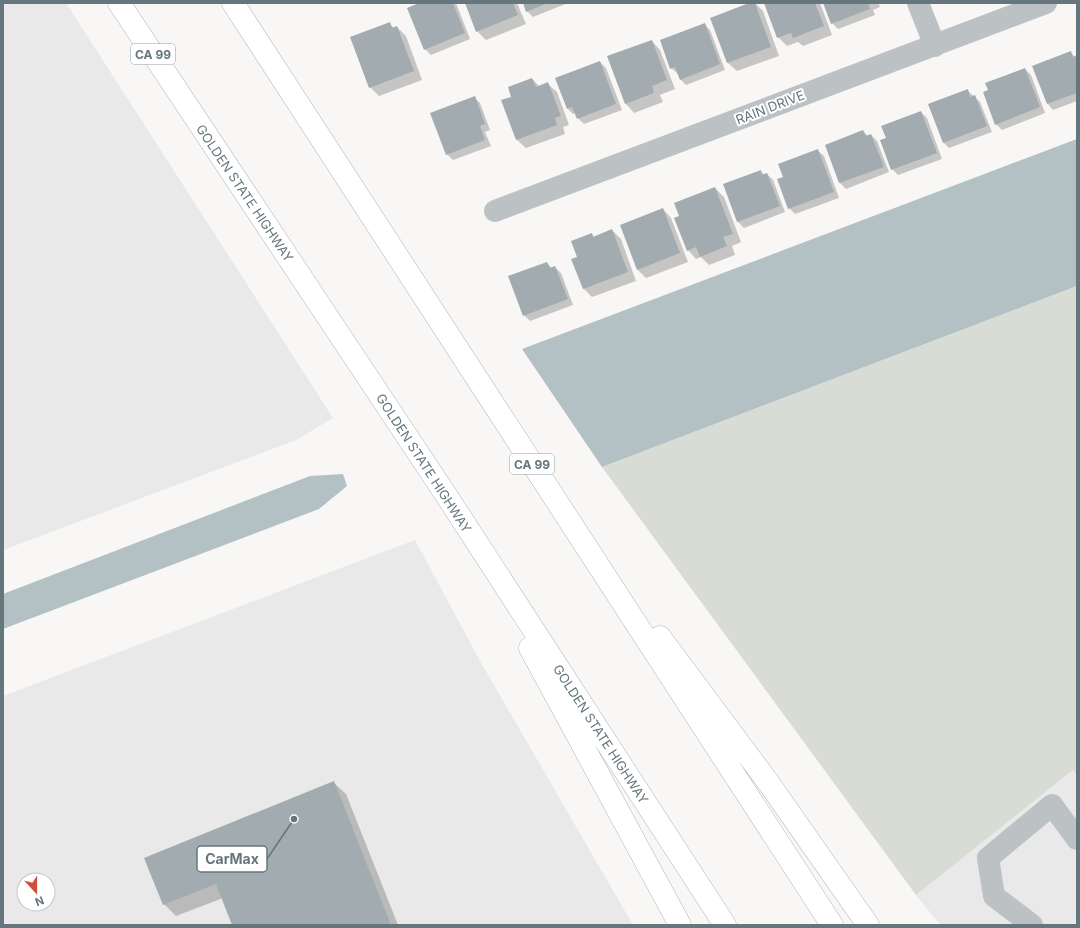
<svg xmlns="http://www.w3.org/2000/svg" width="1080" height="928" viewBox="0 0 1080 928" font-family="Inter,sans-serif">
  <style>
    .built { fill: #e8e9e8; fill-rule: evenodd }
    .green { fill: #d8dcd5 }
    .water { fill: #b4c1c4 }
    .shadow { fill: #0003 }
    .building { fill: #a2acb0 }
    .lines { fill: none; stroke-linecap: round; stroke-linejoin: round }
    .highway-casing { stroke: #b2b7b9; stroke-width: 23 }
    .minor { stroke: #bcc2c4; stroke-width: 22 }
    .highway { stroke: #fff; stroke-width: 22 }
    .labels { text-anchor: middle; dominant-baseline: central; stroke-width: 4; stroke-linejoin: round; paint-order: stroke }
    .shield { fill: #fff; stroke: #939fa4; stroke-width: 1 }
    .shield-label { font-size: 12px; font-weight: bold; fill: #65767d }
    .street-label { font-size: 13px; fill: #65767d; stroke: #fff }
    .leader { fill: none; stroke: #65767d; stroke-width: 1.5 }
    .callout-dot { fill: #65767d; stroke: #fff; stroke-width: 1.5 }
    .callout { fill: #fff; stroke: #65767d; stroke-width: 1.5 }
    .callout-label { font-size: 14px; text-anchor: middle; font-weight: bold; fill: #65767d }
  </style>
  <rect width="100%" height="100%" fill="#f8f7f5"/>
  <path class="built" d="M3,3H66L333,418L296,440L3,550Z
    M415,540L480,661L633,925H3V696ZM24,880H48V904H24Z
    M1073,770L1077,775V925H940L916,895Z"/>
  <path class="green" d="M1077,286V775L1073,770L916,895L602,467Z"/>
  <path class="water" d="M1077,139V286L602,467L522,349Z
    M343,474L347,486L319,509L3,629V594L310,476Z"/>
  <path class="shadow" d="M421,3H456L470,39L431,55L425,49Z
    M466,3H517L526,24L486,40L477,31Z
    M524,3H568L533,17L527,11Z
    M752,3H755L763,11L779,56L737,71L728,63Z
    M765,3H820L832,35L803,46L798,42L787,46L778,37Z
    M824,3H878L880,7L873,10L875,15L838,29L832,23Z
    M390,24L394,28L397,27L406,36L422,80L379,96L370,87Z
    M704,24L710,30L725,70L686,85L680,79L678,74L671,68Z
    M652,41L660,50L675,89L660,95L663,102L634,113L626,104L608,57Z
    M1070,52L1075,57H1077V101L1053,110L1048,104L1033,66Z
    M600,62L606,68L622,110L584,124L578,118L576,113L573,114L568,109Z
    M1025,69L1031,75L1045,113L1002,130L996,124L989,90Z
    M532,79L540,87L548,84L557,92L569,125L563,127L565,134L526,148L517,140L503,101L512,97Z
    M967,90L980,102L992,132L949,148L944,143Z
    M474,97L480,103L490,130L485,132L491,146L453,160L447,154Z
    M921,112L927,118L942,159L898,175L892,169L887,138Z
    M863,131L868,136L871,135L877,141L889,172L846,189L840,183L826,145Z
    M818,151L824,156L839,198L795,214L789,208L784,178Z
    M760,171L765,175L767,174L773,180L785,212L744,228L738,222L724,184Z
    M715,188L724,197L741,242L732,246L735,255L709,265L701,257L696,259L688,250L681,217Z
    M663,209L671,218L688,262L646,278L637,269Z
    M612,230L621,239L636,281L592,297L583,288L578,258L592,234L594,237Z
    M547,263L552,268L555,267L561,273L573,305L530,321L524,315Z
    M334,783L346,794L398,925H233L223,898L176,916L164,904Z"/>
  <path class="building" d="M419,3H453L465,33L424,50L407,8Z
    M465,3H513L518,15L476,32Z
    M523,3H548L526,12Z
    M749,3H755L771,47L727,63L710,18Z
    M764,3H815L824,26L793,38L791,33L777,38Z
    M823,3H868L870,9L831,24Z
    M390,22L392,28L397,26L414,71L369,88L350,37Z
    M705,23L720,64L680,80L675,67L670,69L660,40Z
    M652,40L667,80L652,86L654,93L625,104L607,56Z
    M1071,51L1073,57L1077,55V93L1047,104L1032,66Z
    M600,61L616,104L577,119L572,107L567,109L555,78Z
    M1025,68L1040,107L995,125L983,92L988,90L985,83Z
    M532,78L536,87L548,82L561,116L555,118L557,125L516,140L501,100L511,97L508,87Z
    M968,89L970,97L975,95L987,126L943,143L928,104Z
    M475,96L485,124L480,126L485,140L446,155L430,113Z
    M921,111L937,153L891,170L880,140L886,138L881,126Z
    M863,130L866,136L871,134L884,167L839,183L825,145Z
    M818,149L834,192L788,209L777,179L783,177L778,164Z
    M761,170L762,175L767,173L780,206L737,222L723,184Z
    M715,187L733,234L723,237L727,246L700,257L696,247L687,251L674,218L679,216L674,203Z
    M663,208L680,253L637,270L620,225Z
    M612,229L628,272L583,289L571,259L577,257L571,241L592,233L593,237Z
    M547,262L550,268L555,266L568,299L523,316L508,276Z
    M334,781L391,925H232L216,884L163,905L144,858Z"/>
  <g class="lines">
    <g class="highway-casing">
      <path id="highway" d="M119,3L450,501L725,925
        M233,3L832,925
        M660,637L768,782L868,925
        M530,648L680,925"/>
    </g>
    <path class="minor" d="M918,3L935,46
      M495,211L1046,3
      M1032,925L994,896L988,858L1052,805L1077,839"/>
    <use href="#highway" class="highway"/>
  </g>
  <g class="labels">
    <g class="shield">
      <rect x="131" y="44" width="44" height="20" rx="3"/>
      <rect x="510" y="454" width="44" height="20" rx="3"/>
    </g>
    <g class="shield-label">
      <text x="153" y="54">CA 99</text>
      <text x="532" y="464">CA 99</text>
    </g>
    <g class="street-label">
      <text transform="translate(770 107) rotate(-21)">RAIN DRIVE</text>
      <text transform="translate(245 193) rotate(56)">GOLDEN STATE HIGHWAY</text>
      <text transform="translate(424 463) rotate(57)">GOLDEN STATE HIGHWAY</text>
      <text transform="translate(601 734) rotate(57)">GOLDEN STATE HIGHWAY</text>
    </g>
  </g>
  <path class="leader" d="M294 819L267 859"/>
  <circle class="callout-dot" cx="294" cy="819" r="4"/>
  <rect class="callout" x="197" y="846" width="70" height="26" rx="4"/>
  <g class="callout-label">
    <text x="232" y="864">CarMax</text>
  </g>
  <rect width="1080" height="928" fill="none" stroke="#65767d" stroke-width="8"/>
  <g transform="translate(36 892) rotate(159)"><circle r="19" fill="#ffffff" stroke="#c1c8cb"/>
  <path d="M0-3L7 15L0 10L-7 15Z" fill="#d34c3a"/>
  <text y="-6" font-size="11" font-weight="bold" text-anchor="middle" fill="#65767d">N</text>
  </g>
</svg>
